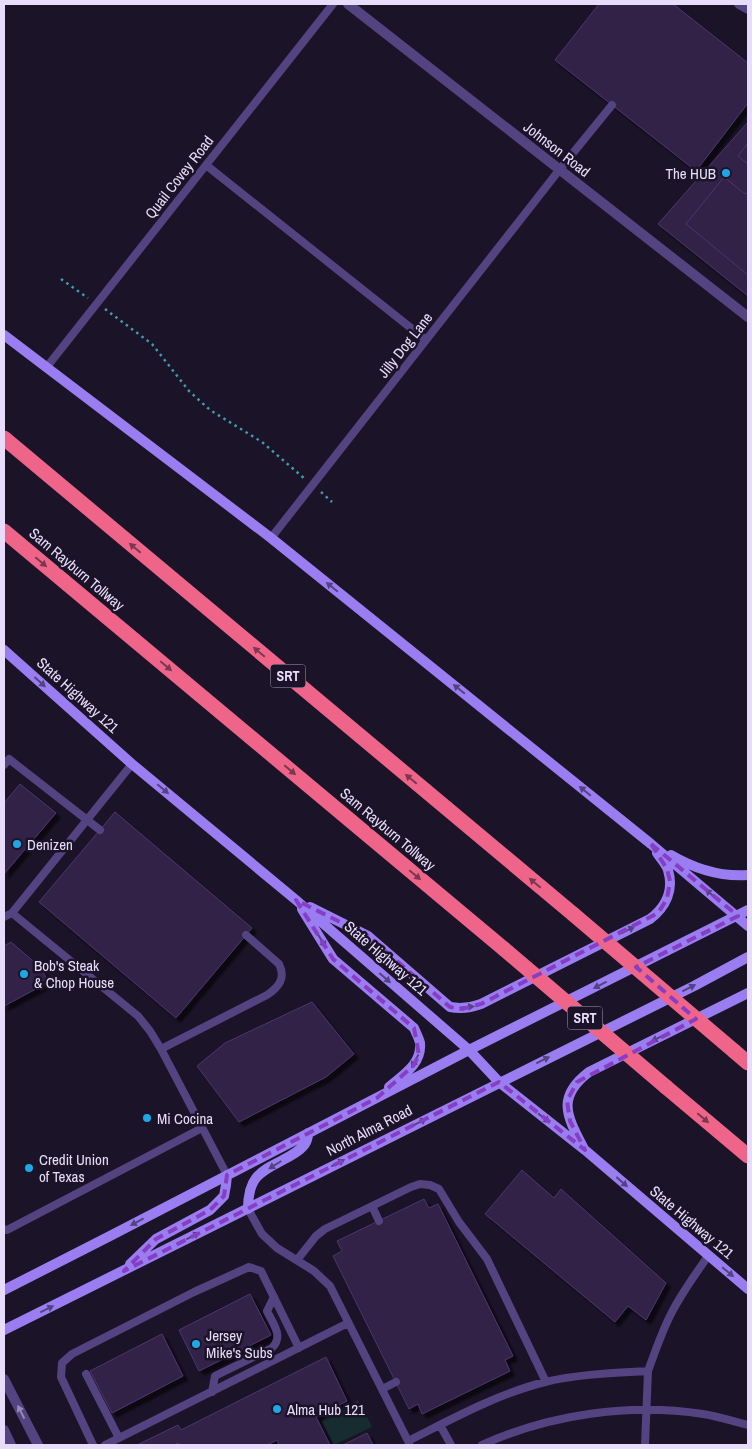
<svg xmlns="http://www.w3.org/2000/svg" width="752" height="1449" viewBox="0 0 752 1449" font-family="'Archivo Narrow',sans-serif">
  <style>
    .green { fill: #172c30 }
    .building { fill: #302146; stroke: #4d366f; filter: url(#shadow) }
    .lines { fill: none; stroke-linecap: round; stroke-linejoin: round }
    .path { stroke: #3e9dae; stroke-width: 2.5; stroke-dasharray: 2.5 4; stroke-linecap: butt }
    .lane { stroke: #534381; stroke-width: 8 }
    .street { stroke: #534381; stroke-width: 10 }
    .secondary { stroke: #9a7ef1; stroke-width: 10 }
    .highway { stroke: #ee6589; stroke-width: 15 }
    .highway-bridge { stroke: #ee6589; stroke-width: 15 }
    .oneway { fill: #7a3853 }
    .oneway2 { fill: #544382 }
    .oneway3 { fill: #9688b8 }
    .marked { fill: none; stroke: #863ec5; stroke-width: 4; stroke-dasharray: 10 6; stroke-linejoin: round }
    .poi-dot { fill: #1ea7e6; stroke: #1b1327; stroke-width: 2 }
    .labels { text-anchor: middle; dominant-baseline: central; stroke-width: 5; stroke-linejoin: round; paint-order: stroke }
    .shield { fill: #1b1327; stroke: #aaa0bb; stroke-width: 1 }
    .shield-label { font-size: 14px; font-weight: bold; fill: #e7ddfb }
    .street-label { font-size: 15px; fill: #e7ddfb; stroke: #1b1327 }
    .poi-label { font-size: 15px; fill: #e7ddfb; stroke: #1b1327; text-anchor: start }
  </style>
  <defs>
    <filter id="shadow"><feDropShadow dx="4.5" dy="4.5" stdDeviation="1" flood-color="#0009"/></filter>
  </defs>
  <rect width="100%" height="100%" fill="#1b1327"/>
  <path class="green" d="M358,1400L372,1427L334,1445L321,1420Z"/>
  <path class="building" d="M599,4H673L748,63V103L696,171L555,60Z
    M748,122V296L658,224Z
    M748,143V164L738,156Z
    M724,177L745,194L748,191V275L686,224Z
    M20,784L56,813L4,874V803Z
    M115,812L252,928L176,1018L39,902Z
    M11,942L39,966L49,982L4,1006V946Z
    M312,1002L354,1054L326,1077L239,1122L197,1066L225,1043Z
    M522,1170L554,1198L561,1189L666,1283L646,1320L628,1306L615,1322L485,1214Z
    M424,1199L429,1208L438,1204L513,1356L505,1360L510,1371L422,1414L418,1404L409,1409L333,1256L342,1251L337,1241Z
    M250,1294L271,1335L199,1371L179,1330Z
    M162,1334L183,1376L112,1413L90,1371Z
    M326,1357L347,1401L316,1417L330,1445H279L277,1440L267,1445H180L178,1443L174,1445H137L178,1425L181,1430Z
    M367,1433L373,1445H343Z"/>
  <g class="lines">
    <path class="path" d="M61,279L88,298
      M105,309L152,344L189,391L210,410L262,442L305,479
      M321,492L332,502"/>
    <path class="lane" d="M206,165L426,340
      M46,368L333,4
      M271,538L560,169L612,105
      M4,765L9,759L100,830
      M12,913L138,1016L150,1031L161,1049L227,1175
      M4,917L12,913L132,764
      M161,1049L267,995C279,987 286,978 279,964L246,935
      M372,1206L379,1221
      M248,1209L262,1234L277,1248L314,1271L330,1286L409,1443
      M4,1229L7,1230L202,1128
      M297,1260L316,1236L325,1229L411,1187L420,1184L430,1185L439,1189L459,1222L487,1259L546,1382
      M86,1374L119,1438
      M382,1389L396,1382
      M212,1392L215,1376L272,1348C284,1336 273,1324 267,1311L274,1297
      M440,1425L451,1445
      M408,1441C452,1419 497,1394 545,1382C579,1374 614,1373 648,1371C655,1352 661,1334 670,1316C680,1295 695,1275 708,1256
      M93,1445L61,1377L62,1363L72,1354L194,1292L249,1267L261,1271L299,1348
      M105,1445L348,1323
      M482,1445C550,1414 630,1403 703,1414C718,1416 734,1422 748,1425
      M645,1445L648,1371"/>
    <path class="street" d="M348,4L748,317
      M739,4L748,9
      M4,1379L38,1445
      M4,1430L11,1445"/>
    <path class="secondary" d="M4,335L271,538L651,844L748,926
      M4,650L132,764L296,900L469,1050L499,1082L585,1150L748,1289
      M671,855C695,869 721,877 748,875
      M310,907L368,936L450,1007C461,1009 470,1008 481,1004L650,919C666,907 674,890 668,870C666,864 661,859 657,853
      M302,909L333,959L414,1028C416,1033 419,1038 420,1043C422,1064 403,1075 389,1087
      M583,1147C567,1116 556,1097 589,1072L748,993
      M248,1209C248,1198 249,1187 256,1178C268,1163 294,1159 305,1144C307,1141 308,1137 308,1133
      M130,1264L156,1239L210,1210L224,1196L226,1185L227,1175
      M4,1290L110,1236L469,1050L748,910
      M4,1330L694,986L748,957"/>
    <path class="highway" d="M4,438L573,914
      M4,531L504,949
      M734,1051L748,1063
      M666,1087L748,1156"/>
    <path class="highway-bridge" d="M573,914L734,1051
      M504,949L666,1087"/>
  </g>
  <defs><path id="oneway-solid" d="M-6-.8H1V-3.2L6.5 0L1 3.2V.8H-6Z" transform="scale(1.25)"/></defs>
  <g class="oneway">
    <use href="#oneway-solid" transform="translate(135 548) rotate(-140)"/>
    <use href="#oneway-solid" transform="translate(41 562) rotate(40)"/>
    <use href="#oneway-solid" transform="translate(259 652) rotate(-140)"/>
    <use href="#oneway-solid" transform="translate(166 666) rotate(40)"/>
    <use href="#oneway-solid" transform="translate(290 770) rotate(40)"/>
    <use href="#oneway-solid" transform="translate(411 779) rotate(-140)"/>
    <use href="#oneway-solid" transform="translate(415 875) rotate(40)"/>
    <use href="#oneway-solid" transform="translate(535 883) rotate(-140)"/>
    <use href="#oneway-solid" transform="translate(703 1118) rotate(40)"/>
  </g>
  <g class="oneway2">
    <use href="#oneway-solid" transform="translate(332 587) rotate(-141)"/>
    <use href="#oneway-solid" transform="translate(40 682) rotate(42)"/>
    <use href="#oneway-solid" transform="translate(459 689) rotate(-141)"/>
    <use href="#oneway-solid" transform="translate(163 789) rotate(40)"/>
    <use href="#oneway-solid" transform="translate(585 791) rotate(-141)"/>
    <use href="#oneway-solid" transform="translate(711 894) rotate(-140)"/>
    <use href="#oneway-solid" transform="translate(628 930) rotate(-27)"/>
    <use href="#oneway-solid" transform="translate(322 941) rotate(58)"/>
    <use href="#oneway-solid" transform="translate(385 978) rotate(41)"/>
    <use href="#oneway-solid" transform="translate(600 985) rotate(153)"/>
    <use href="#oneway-solid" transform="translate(689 988) rotate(-27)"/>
    <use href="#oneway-solid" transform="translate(467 1007) rotate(-6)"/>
    <use href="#oneway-solid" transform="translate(658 1038) rotate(154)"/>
    <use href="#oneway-solid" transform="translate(543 1060) rotate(-26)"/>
    <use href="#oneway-solid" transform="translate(415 1061) rotate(118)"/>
    <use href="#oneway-solid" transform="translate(544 1118) rotate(38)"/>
    <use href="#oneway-solid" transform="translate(420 1122) rotate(-27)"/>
    <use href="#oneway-solid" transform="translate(338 1163) rotate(-27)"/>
    <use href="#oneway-solid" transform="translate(275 1165) rotate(148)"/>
    <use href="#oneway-solid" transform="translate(622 1182) rotate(41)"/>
    <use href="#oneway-solid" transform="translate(137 1222) rotate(152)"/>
    <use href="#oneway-solid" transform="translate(193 1236) rotate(-27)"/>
    <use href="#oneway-solid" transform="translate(728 1272) rotate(40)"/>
    <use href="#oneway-solid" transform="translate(47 1309) rotate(-26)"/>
  </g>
  <use class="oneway3" href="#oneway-solid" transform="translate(21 1412) rotate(-117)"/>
  <path class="marked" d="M651,844L738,916L636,967L696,1019L577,1082L567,1101L570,1121L585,1150L499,1082L124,1271L156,1239L210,1210L224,1196L227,1175L377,1098L413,1066L419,1055L414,1028L333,959L296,900L368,936L450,1007L462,1009L481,1004L658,913L667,899L670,881L667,869Z"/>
  <g class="poi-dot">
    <circle cx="726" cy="173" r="5"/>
    <circle cx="17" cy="844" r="5"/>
    <circle cx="24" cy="974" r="5"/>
    <circle cx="147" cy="1118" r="5"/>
    <circle cx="29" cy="1168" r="5"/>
    <circle cx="196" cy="1344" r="5"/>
    <circle cx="277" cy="1409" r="5"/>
  </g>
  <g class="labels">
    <g class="shield">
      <rect x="270.5" y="664.5" width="35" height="23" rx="4"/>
      <rect x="567.5" y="1006.5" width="35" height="23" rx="4"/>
    </g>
    <g class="shield-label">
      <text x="288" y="676">SRT</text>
      <text x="585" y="1018">SRT</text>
    </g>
    <g class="street-label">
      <text transform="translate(557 149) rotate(38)">Johnson Road</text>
      <text transform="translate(179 177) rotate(-52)">Quail Covey Road</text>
      <text transform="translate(405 345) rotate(-52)">Jilly Dog Lane</text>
      <text transform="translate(77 569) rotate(40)">Sam Rayburn Tollway</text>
      <text transform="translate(78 695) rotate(42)">State Highway 121</text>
      <text transform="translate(388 829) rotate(40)">Sam Rayburn Tollway</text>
      <text transform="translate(386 958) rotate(41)">State Highway 121</text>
      <text transform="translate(369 1130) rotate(-27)">North Alma Road</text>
      <text transform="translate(692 1222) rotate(40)">State Highway 121</text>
    </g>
    <g class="poi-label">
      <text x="716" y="173" text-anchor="end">The HUB</text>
      <text x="27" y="844">Denizen</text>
      <text x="34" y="965">Bob's Steak<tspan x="34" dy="17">&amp; Chop House</tspan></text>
      <text x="157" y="1118">Mi Cocina</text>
      <text x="39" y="1159">Credit Union<tspan x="39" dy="17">of Texas</tspan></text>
      <text x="206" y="1335">Jersey<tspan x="206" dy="17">Mike's Subs</tspan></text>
      <text x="287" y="1409">Alma Hub 121</text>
    </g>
  </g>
  <rect width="752" height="1449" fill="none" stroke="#e7ddfb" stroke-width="10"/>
</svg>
